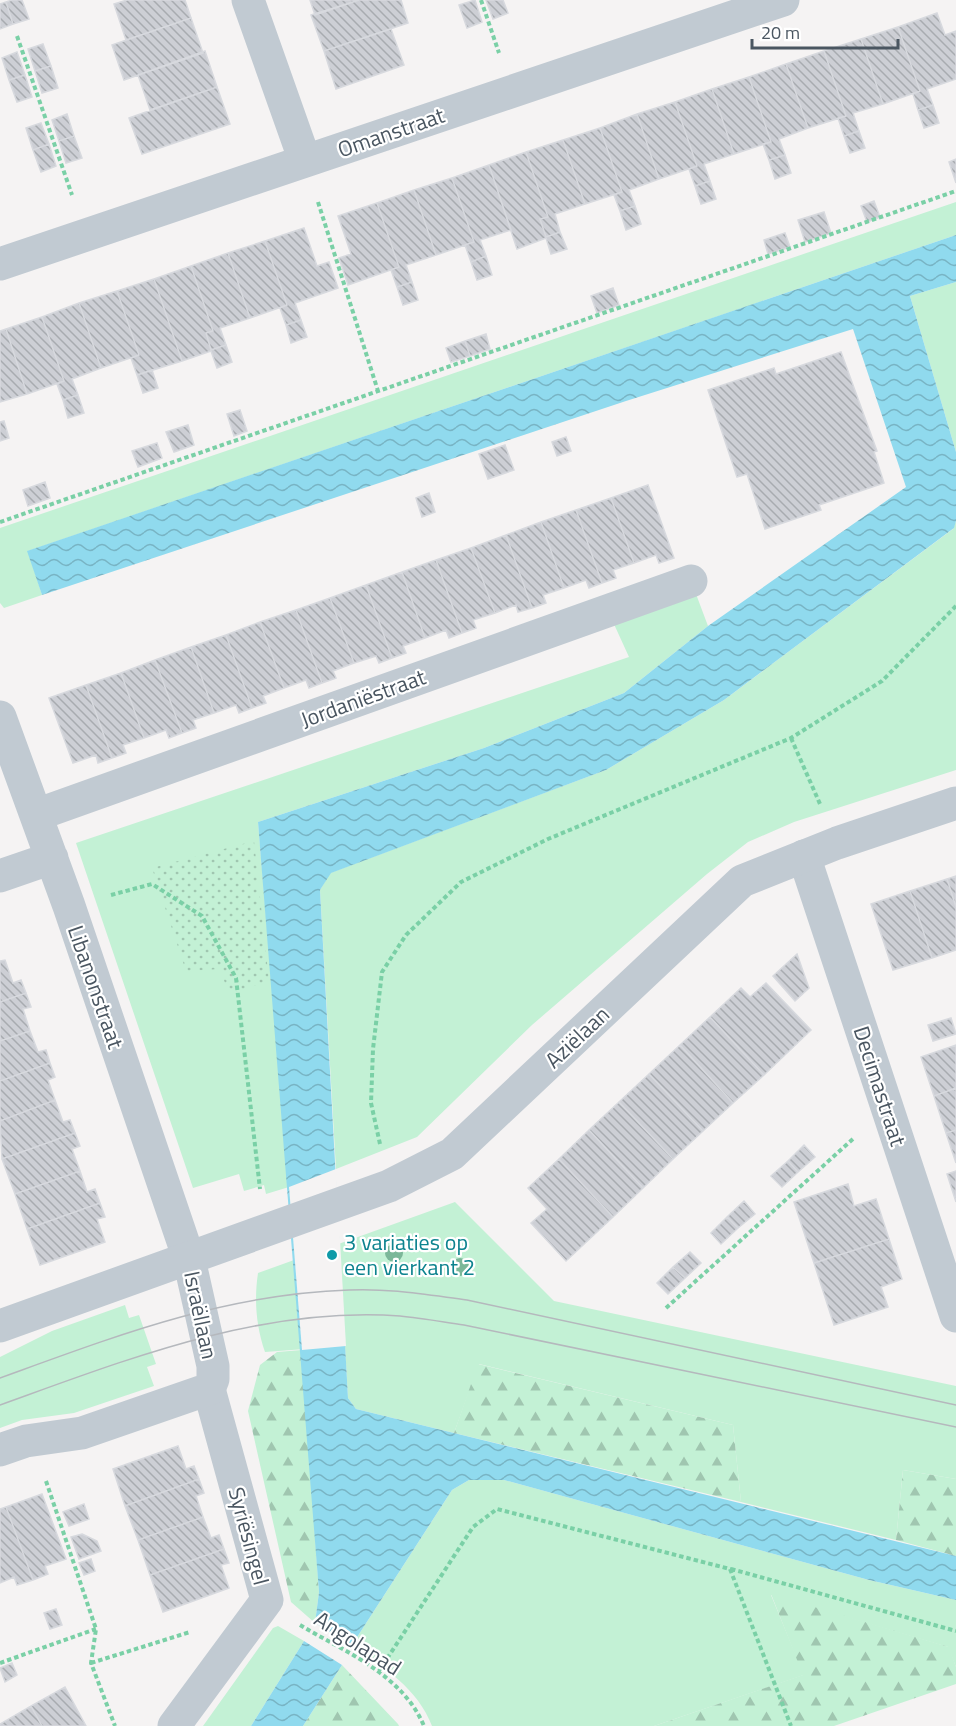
<svg xmlns="http://www.w3.org/2000/svg" width="956" height="1726" viewBox="0 0 956 1726" font-family="'Titillium Web',sans-serif">
  <style>
    .grass { fill: #c3f1d5 }
    .forest { fill: url(#forest-firs) }
    .park { fill: url(#park-dots) }
    .water { fill: url(#water-waves) }
    .pier { fill: #f5f3f3 }
    .building { fill: url(#building-back-hatch); stroke: #d7d9de; stroke-width: 1.5 }
    .lines { fill: none; stroke-linecap: round; stroke-linejoin: round }
    .path { stroke: #7ad0a6; stroke-width: 4; stroke-dasharray: 4.5 3; stroke-linecap: butt }
    .minor { stroke: #c1cad2; stroke-width: 33 }
    .tertiary { stroke: #c1cad2; stroke-width: 33 }
    .tram { stroke: #b5b8bd; stroke-width: 1.5 }
    .tree { fill: #7bb799 }
    .culture-dot { fill: #0f9aa8; stroke: #fff; stroke-width: 2 }
    .labels { text-anchor: middle; dominant-baseline: central; stroke-width: 4.5; stroke-linejoin: round; paint-order: stroke }
    .street-label { font-size: 22px; fill: #4a5661; stroke: #fff }
    .culture-label { font-size: 22px; fill: #0d838f; stroke: #fff; text-anchor: start }
  </style>
  <defs>
    <pattern id="forest-firs" width="22" height="20" patternUnits="userSpaceOnUse" patternTransform="scale(1.5)"><rect width="22" height="20" fill="#c3f1d5"/><path d="M5 1l3.5 6h-7zM16 11l3.5 6h-7z" fill="#a0c6b0"/></pattern>
    <pattern id="park-dots" width="8" height="8" patternUnits="userSpaceOnUse" patternTransform="scale(1.5)"><rect width="8" height="8" fill="#c3f1d5"/><path d="M2 2h.1M6 6h.1" fill="none" stroke="#a0c6b0" stroke-width="1.8" stroke-linecap="round"/></pattern>
    <pattern id="water-waves" width="16" height="10" patternUnits="userSpaceOnUse" patternTransform="scale(1.5)"><rect width="16" height="10" fill="#90daee"/><path d="M0 5q4-4 8 0t8 0" fill="none" stroke="#78b4c4"/></pattern>
    <pattern id="building-back-hatch" width="6" height="6" patternUnits="userSpaceOnUse" patternTransform="scale(1.5)"><rect width="6" height="6" fill="#cdcfd5"/><path d="M-1 5l2 2M0 0l6 6M5-1l2 2" fill="none" stroke="#a8abb0"/></pattern>
  </defs>
  <rect width="100%" height="100%" fill="#f5f3f3"/>
  <path class="grass" d="M956,202V235L28,551L42,595L4,608L0,603V528Z
    M956,282V452L910,296Z
    M956,521V770L794,822L748,842L707,874L532,1025L417,1137L336,1169L320,890L330,873L606,770L724,700L953,529Z
    M696,594L708,626L624,693L484,748L258,822L289,1187L266,1194L264,1185L244,1191L239,1174L193,1188L76,843L629,657L613,622Z
    M455,1202L554,1301L956,1386V1479L903,1470L896,1540L741,1502L733,1425L479,1364L454,1433L356,1409L348,1398L345,1346L265,1352C256,1326 254,1300 258,1273Z
    M125,1305L129,1318L139,1315L156,1364L147,1367L154,1386L74,1413L22,1420L0,1428V1357L52,1331Z
    M469,1480H504L869,1580L956,1600V1667L948,1647L771,1595L804,1675L654,1726H432C418,1689 384,1667 352,1645L452,1490Z
    M278,1626L304,1641L251,1726H203L273,1628Z"/>
  <path class="forest" d="M302,1350L319,1592L315,1623L291,1602L248,1411L260,1365L277,1352Z
    M478,1364L733,1425L741,1502L454,1433Z
    M903,1470L956,1479V1556L896,1540Z
    M771,1594L949,1647L956,1667V1684L834,1726H654L803,1675Z
    M342,1665L398,1724L399,1726H303Z"/>
  <path class="park" d="M254,841L269,981L229,994L220,969L186,971L152,868Z"/>
  <path class="water" d="M956,235V282L910,296L956,452V521L954,528L724,700L606,770L331,873L320,890L348,1398L356,1409L956,1556V1600L869,1580L504,1480H469L452,1490L352,1645L315,1623L319,1592L258,822L484,748L624,693L708,626L906,487L853,329L626,401L42,595L27,551Z
    M304,1641L342,1665L303,1726H251Z"/>
  <path class="pier" d="M336,1169L346,1346L302,1350L289,1187Z"/>
  <path class="building" d="M12,0H22L29,19L13,24L6,2Z
    M127,0H185L191,18L126,40L114,4Z
    M310,0H359L315,15Z
    M359,0H401L408,23L324,51L311,15Z
    M475,0L482,22L467,28L459,5Z
    M486,0H503L508,13L493,19Z
    M6,2L13,24L0,29V4Z
    M937,13L945,35L956,31V79L927,89L933,105L918,110L913,94L920,91L898,27Z
    M191,18L203,53L124,80L112,45Z
    M898,27L920,91L883,104L861,39Z
    M391,29L404,65L336,89L324,51Z
    M861,39L883,104L853,113L859,131L844,136L838,118L846,116L824,51Z
    M43,44L51,66L35,71L28,49Z
    M205,51L217,87L150,110L138,75Z
    M824,51L846,116L808,128L786,64Z
    M17,52L25,75L9,80L2,58Z
    M786,64L808,128L779,139L785,155L769,160L763,144L771,142L749,77Z
    M51,66L58,88L42,93L35,71Z
    M25,75L32,97L17,102L9,80Z
    M749,77L771,142L734,154L712,89Z
    M217,87L230,124L142,154L129,118Z
    M712,89L734,154L704,164L710,181L695,186L689,169L697,166L675,102Z
    M675,102L697,166L659,179L637,114Z
    M933,105L939,123L924,128L918,110Z
    M67,114L74,136L59,141L52,120Z
    M637,114L659,179L629,190L635,206L620,211L614,195L622,192L600,128Z
    M41,123L49,144L33,150L26,128Z
    M600,128L622,192L585,204L563,140Z
    M859,131L865,148L850,153L844,136Z
    M74,136L82,158L66,163L59,141Z
    M563,140L585,204L555,214L560,232L546,237L540,219L548,217L526,152Z
    M49,144L56,166L41,172L33,150Z
    M526,152L548,217L540,219L546,237L560,232L567,249L551,254L546,238L517,249L489,165Z
    M785,155L791,173L775,179L769,160Z
    M956,159V183L949,162Z
    M489,165L511,230L480,240L486,256L471,262L465,245L474,242L452,178Z
    M452,178L474,242L436,255L414,190Z
    M710,181L716,199L701,204L695,186Z
    M414,190L436,255L406,265L412,282L397,287L391,270L399,267L377,203Z
    M874,201L880,217L867,222L861,206Z
    M377,203L399,267L348,285L339,258L351,254L338,216Z
    M635,206L641,224L626,230L620,211Z
    M824,212L831,233L805,242L798,220Z
    M304,228L317,266L329,262L338,288L295,303L301,320L286,325L280,308L287,305L265,241Z
    M785,233L790,247L768,254L764,240Z
    M265,241L287,305L250,318L228,253Z
    M228,253L250,318L220,328L226,345L211,350L206,333L213,331L191,266Z
    M486,256L492,275L477,280L471,262Z
    M191,266L213,331L206,333L211,350L226,345L232,362L217,368L211,351L182,361L154,279Z
    M154,279L182,361L137,375L131,358L139,355L117,291Z
    M412,282L418,300L403,305L397,287Z
    M613,288L619,305L597,313L591,296Z
    M117,291L139,355L101,368L79,303Z
    M79,303L101,368L72,379L78,395L63,400L57,384L64,381L42,317Z
    M42,317L64,381L27,394L6,329Z
    M301,320L307,337L291,343L286,325Z
    M6,329L27,394L0,402V331Z
    M486,334L490,349L470,356L465,341Z
    M465,341L470,356L451,362L446,348Z
    M841,352L877,451L874,452L884,483L819,505L821,510L765,529L747,474L737,477L708,390L774,368L776,374Z
    M152,370L158,388L143,393L137,375Z
    M78,395L84,413L68,418L63,400Z
    M240,410L247,431L234,436L227,414Z
    M4,421L9,438L0,441V422Z
    M188,425L194,445L174,452L166,432Z
    M566,437L571,451L557,456L552,442Z
    M157,443L162,458L138,467L132,451Z
    M505,445L514,470L488,479L479,454Z
    M45,482L50,498L28,506L23,490Z
    M648,485L674,558L659,563L656,555L634,563L611,498Z
    M429,493L435,512L422,517L416,498Z
    M611,498L634,563L613,570L616,578L602,583L576,510Z
    M576,510L602,583L589,588L586,580L564,588L541,522Z
    M541,522L564,588L543,595L546,603L532,608L506,535Z
    M506,535L532,608L518,612L516,605L495,613L471,548Z
    M471,548L495,613L473,620L476,628L462,633L436,560Z
    M436,560L462,633L449,638L446,630L425,638L402,572Z
    M402,572L425,638L403,646L406,653L392,658L366,585Z
    M366,585L392,658L379,663L376,656L354,663L330,598Z
    M330,598L354,663L333,671L336,678L322,683L296,610Z
    M296,610L322,683L309,688L306,680L284,688L260,622Z
    M260,622L284,688L263,696L266,703L252,708L226,635Z
    M226,635L252,708L239,713L236,705L214,713L191,647Z
    M191,647L214,713L193,720L196,728L182,733L155,660Z
    M155,660L182,733L169,738L166,730L144,738L121,673Z
    M121,673L144,738L123,745L126,753L112,758L86,685Z
    M86,685L112,758L98,763L96,755L73,763L49,698Z
    M956,876V907L947,879Z
    M947,879L956,907V950L932,958L910,891Z
    M910,891L932,958L893,970L871,904Z
    M797,954L809,988L795,1001L773,976Z
    M5,960L13,983L21,980L26,993L0,1002V961Z
    M766,983L811,1030L764,1075L710,1017L741,988L750,997Z
    M26,993L31,1007L23,1009L30,1031L0,1041V1002Z
    M710,1017L764,1075L733,1103L680,1045Z
    M951,1018L956,1034L933,1041L928,1025Z
    M30,1031L38,1052L46,1050L50,1063L0,1081V1041Z
    M680,1045L733,1103L703,1131L649,1074Z
    M956,1045V1088L934,1096L921,1057Z
    M50,1063L55,1077L48,1080L55,1100L0,1121V1081Z
    M649,1074L703,1131L673,1159L619,1102Z
    M956,1088V1130L946,1133L934,1096Z
    M55,1100L63,1122L70,1120L75,1133L2,1159L0,1121Z
    M619,1102L673,1159L643,1188L589,1130Z
    M589,1130L643,1188L613,1217L559,1159Z
    M956,1130V1163L946,1133Z
    M75,1133L80,1146L72,1149L80,1171L15,1194L2,1159Z
    M804,1145L815,1157L798,1172L788,1161Z
    M559,1159L613,1217L566,1261L531,1223L547,1209L528,1188Z
    M788,1161L798,1172L782,1187L771,1176Z
    M80,1171L87,1192L95,1189L100,1203L27,1229L15,1194Z
    M956,1171V1202L947,1174Z
    M848,1184L854,1206L876,1199L889,1239L814,1263L794,1202Z
    M744,1201L755,1214L738,1228L727,1217Z
    M100,1203L105,1217L97,1219L105,1242L40,1265L27,1229Z
    M727,1217L738,1228L721,1244L711,1233Z
    M889,1239L902,1279L881,1287L888,1307L834,1325L814,1263Z
    M690,1252L701,1263L685,1278L673,1267Z
    M673,1267L685,1278L668,1294L657,1283Z
    M178,1446L186,1469L194,1466L199,1479L125,1506L113,1469Z
    M199,1479L204,1493L196,1496L203,1517L138,1540L125,1506Z
    M42,1494L66,1559L45,1566L48,1574L33,1580L6,1507Z
    M84,1504L89,1519L69,1526L63,1512Z
    M6,1507L33,1580L17,1585L14,1577L0,1583V1509Z
    M203,1517L211,1538L219,1535L224,1549L150,1575L138,1540Z
    M82,1534L97,1541L101,1551L79,1559L71,1537Z
    M224,1549L229,1563L221,1565L229,1588L163,1612L150,1575Z
    M91,1559L95,1571L84,1575L79,1563Z
    M56,1609L62,1625L50,1629L44,1613Z
    M12,1663L17,1675L5,1682L0,1668Z
    M65,1687L86,1726H42L31,1706Z
    M31,1706L42,1726H0V1724Z"/>
  <g class="lines">
    <path class="path" d="M481,0L499,53
      M17,36L72,195
      M318,202L378,391
      M0,522L956,191
      M791,738L820,804
      M111,895L152,884L202,916L236,978L260,1189
      M380,1144L371,1103L373,1049L382,972L406,935L461,882L548,839L791,738L882,681L956,606
      M666,1308L854,1138
      M46,1481L96,1629L91,1663L115,1726
      M731,1569L956,1631
      M300,1625C345,1652 402,1674 424,1726
      M0,1663L96,1629
      M91,1663L190,1632
      M379,1671L473,1527L497,1509L730,1569L791,1726"/>
    <path class="minor" d="M248,0L305,161
      M0,264L783,0
      M0,717L69,906L189,1259
      M36,815L691,581
      M804,856L956,1316
      M0,876L52,858
      M174,1726L267,1600L209,1389"/>
    <path class="tertiary" d="M0,1326L389,1186L452,1154L742,881L837,843L956,803
      M0,1450L26,1441L82,1433L209,1389L213,1379V1366L189,1259"/>
    <path class="tram" d="M0,1378C116,1336 224,1294 349,1290C388,1288 428,1295 467,1300L956,1405
      M0,1405C128,1359 261,1306 400,1316C421,1318 443,1322 464,1325L956,1427"/>
  </g>
  <g class="tree">
    <circle cx="394" cy="1253" r="9"/>
    <circle cx="460" cy="1267" r="9"/>
  </g>
  <circle class="culture-dot" cx="332" cy="1255" r="6"/>
  <g class="labels">
    <g class="street-label">
      <text transform="translate(391 132) rotate(-19)">Omanstraat</text>
      <text transform="translate(363 698) rotate(-20)">Jordaniëstraat</text>
      <text transform="translate(96 987) rotate(71)">Libanonstraat</text>
      <text transform="translate(577 1037) rotate(-43)">Aziëlaan</text>
      <text transform="translate(880 1086) rotate(72)">Decimastraat</text>
      <text transform="translate(201 1315) rotate(78)">Israëllaan</text>
      <text transform="translate(249 1536) rotate(75)">Syriësingel</text>
      <text transform="translate(358 1643) rotate(33)">Angolapad</text>
    </g>
    <g class="culture-label">
      <text x="344" y="1242">3 variaties op<tspan x="344" dy="25">een vierkant 2</tspan></text>
    </g>
  </g>
  <path d="M752 39v9h146v-9" fill="none" stroke="#4a5661" stroke-width="3"/>
  <text x="761" y="39" font-size="18" fill="#4a5661" stroke="#ffffff" stroke-width="4.5" paint-order="stroke">20 m</text>
</svg>
